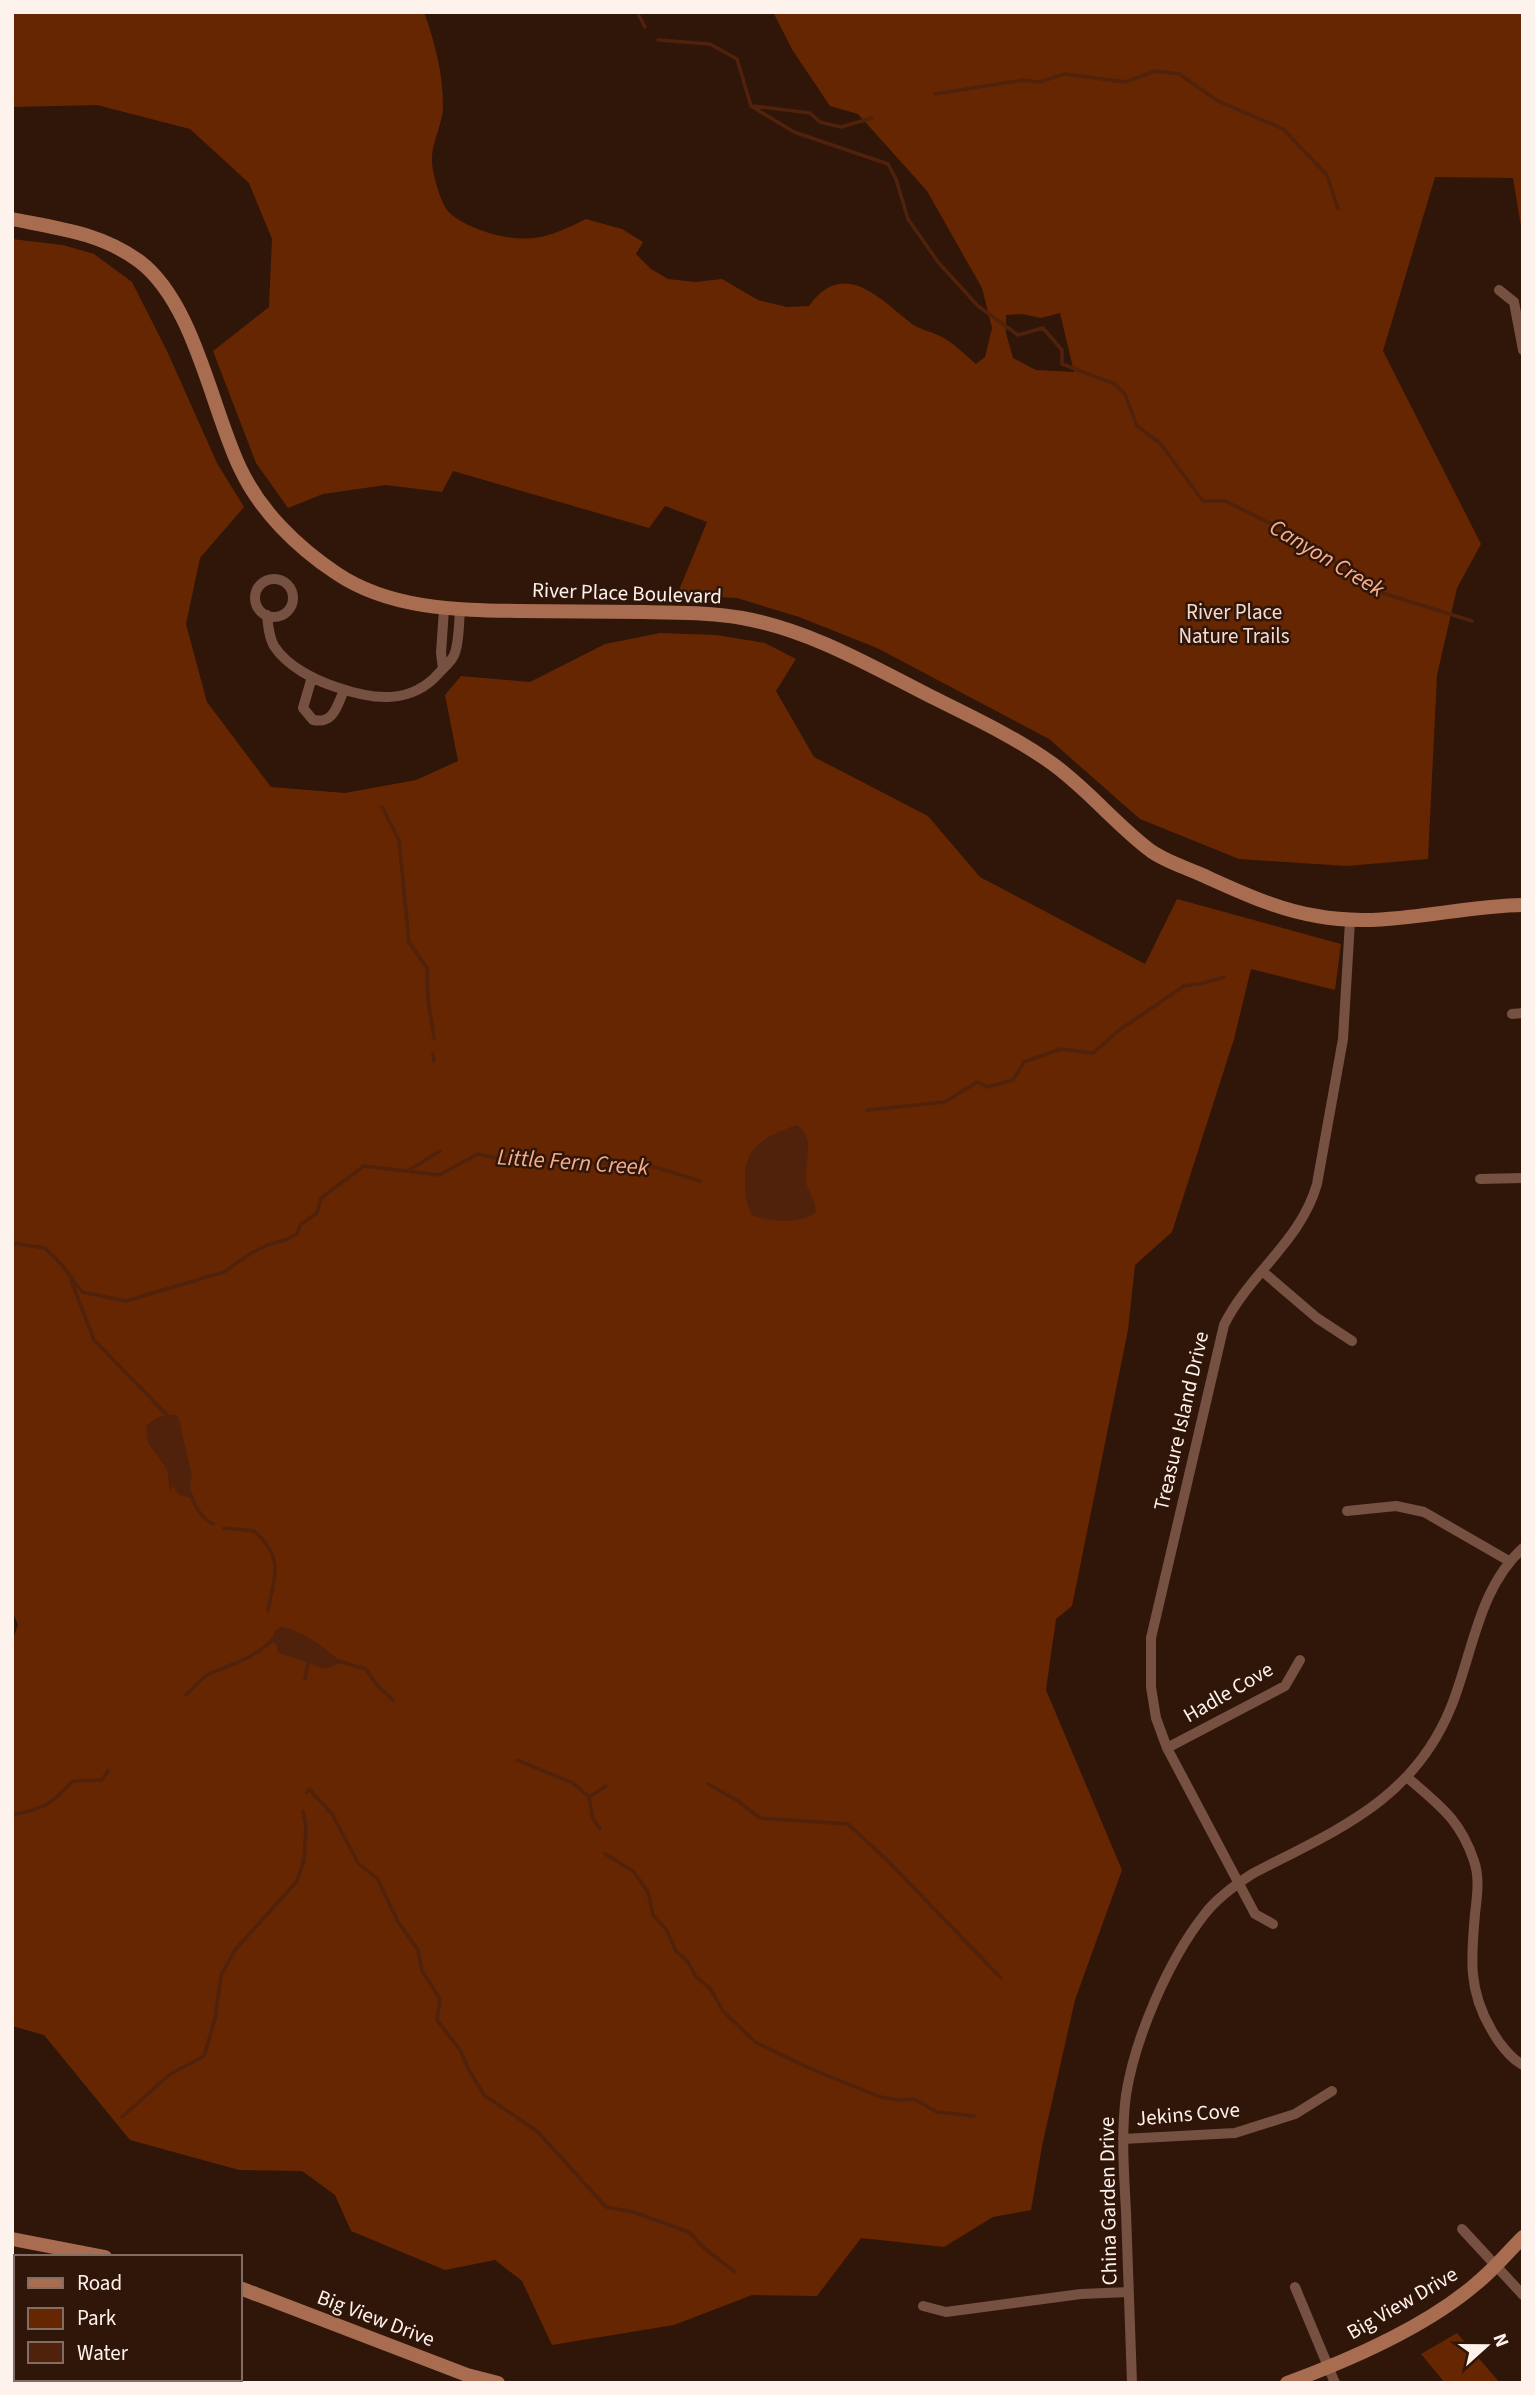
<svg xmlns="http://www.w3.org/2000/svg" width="1535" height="2395" viewBox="0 0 1535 2395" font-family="'Source Sans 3',sans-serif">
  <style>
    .green { fill: #662602; fill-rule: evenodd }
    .water { fill: #50220b }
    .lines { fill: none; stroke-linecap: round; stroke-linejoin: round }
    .stream { stroke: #50220b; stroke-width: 3.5 }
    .street { stroke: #765040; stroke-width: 10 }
    .secondary { stroke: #a86c51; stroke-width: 14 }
    .labels { text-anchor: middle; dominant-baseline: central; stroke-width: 5; stroke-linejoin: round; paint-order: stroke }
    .street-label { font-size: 21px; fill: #fef2ed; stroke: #301509 }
    .park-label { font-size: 21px; fill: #f5dcd1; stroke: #301509 }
    .water-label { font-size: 23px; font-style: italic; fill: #f7af90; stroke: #301509 }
  </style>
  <rect width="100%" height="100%" fill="#301509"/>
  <path class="green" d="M12,12H424C435,43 443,73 443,106C443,124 432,141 432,158C431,170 440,200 447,210C456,221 476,229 489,233C530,244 548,238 586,219L622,229L643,242L636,254L651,269L668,279L695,282L722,279L758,300L787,307L809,306C844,257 881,300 912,324C921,330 933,332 942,337C954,343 965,355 976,364L985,357L992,328L982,288L927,191L858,114L830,106L793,51L773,12H1523V239L1513,178L1435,177L1383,351L1481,544L1457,588L1437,675L1428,859L1347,866L1239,859L1140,819L1049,739L877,648L799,617L737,598L677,595L707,522L665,506L649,528L453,471L442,492L386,485L323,494L288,508L256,463L213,351L269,307L272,239L249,183L190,129L97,105L12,107ZM1022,314L1041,318L1060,313L1074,372L1036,370L1013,358L1006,333V315Z
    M12,239L63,245L94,254L132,282L167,351L217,463L244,507L200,558L186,624L207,702L271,787L345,793L416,780L458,761L445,695L461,676L530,682L605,644L660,633L716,635L765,643L796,659L776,691L814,757L928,816L980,877L1145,964L1177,899L1341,944L1335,990L1251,969L1234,1039L1172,1232L1135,1265L1128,1330L1072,1606L1056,1619L1046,1690L1122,1870L1075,2000L1042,2146L1031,2210L993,2217L944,2247L861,2238L817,2296L752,2295L674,2325L552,2345L522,2281L495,2260L445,2270L351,2231L335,2195L302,2171L239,2170L130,2140L44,2035L12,2026V1641L18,1625L12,1610Z
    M1457,2333L1500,2383H1445L1421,2354Z"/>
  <path class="water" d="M796,1125C817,1136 804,1162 806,1181C808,1193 816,1201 816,1212C803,1224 768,1222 752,1215C747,1205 745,1195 745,1183C743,1146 765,1137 796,1125Z
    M173,1415L178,1416L192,1475L189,1489L192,1498L179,1495L172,1485L170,1493L167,1469L148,1443L146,1426L158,1417Z
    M281,1627C299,1629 329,1649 341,1663L325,1669L277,1652V1645L272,1642L275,1630Z"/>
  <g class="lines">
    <path class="stream" d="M637,12L645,27
      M658,40L710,44L737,59L751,106L794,132L888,164L896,179L908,219L938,262L978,306L1018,335L1043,328L1062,350V364L1115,384L1125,394L1137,426L1160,443L1203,501H1225L1306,541L1376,591L1472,621
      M935,94L1023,80L1039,82L1065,74L1125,82L1156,71L1179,74L1218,101L1283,129L1327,175L1338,209
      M754,106L810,113L820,122L841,127L872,118
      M382,807L399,840L409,942L427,968L428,1000L434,1038
      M433,1054L434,1061
      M867,1110L945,1102L977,1082L988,1087L1013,1080L1024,1062L1061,1049L1093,1053L1118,1031L1184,986L1204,983L1224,977
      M409,1170L440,1151
      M12,1243L45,1248L62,1265L82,1292L126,1301L224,1272L250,1254L267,1245L288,1239L297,1234L300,1225L317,1213L321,1198L364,1166L439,1175L478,1154L519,1163L645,1164L700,1181
      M71,1280L94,1340L170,1418
      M188,1487C193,1501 199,1518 213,1524
      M224,1528L254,1531C285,1558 274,1575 268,1611
      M338,1661L366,1669L377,1685L393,1700
      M305,1679L309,1657
      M186,1695C193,1688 202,1677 211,1673C231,1665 258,1656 273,1639
      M517,1760L573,1783L589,1797L593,1819L600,1829
      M708,1784L738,1801L760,1818L848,1824L888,1861L1001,1978
      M307,1792L309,1789L332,1814L358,1863L377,1878L398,1922L418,1950L422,1971L440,1999L437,2020L460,2050L469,2070L484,2095L538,2132L606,2207L633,2212L689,2232L705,2249L735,2272
      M589,1797L606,1786
      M12,1815C45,1808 49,1806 73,1781L102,1780L108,1771
      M605,1854L633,1871L648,1892L653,1915L666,1929L676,1951L688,1962L696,1977L710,1988L723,2011L755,2042L809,2068L880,2097L899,2100L914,2099L937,2112L974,2116
      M122,2117L169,2075L204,2056L215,2019L221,1975L235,1950L297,1881L304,1860L306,1826L303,1811"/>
    <path class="street" d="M1499,290L1514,302L1523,350
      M255 598a19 19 0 1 1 38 0a19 19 0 1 1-38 0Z
      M267,615C268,626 269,637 274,646C287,666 314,680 336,687C373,700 411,705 439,673C443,668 450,663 453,657C459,648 459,621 460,610
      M443,669L441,653L444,609
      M312,677L303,708L313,720C334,724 337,706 344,690
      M1512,1014L1523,1013
      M1480,1179L1523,1178
      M1262,1271L1317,1318L1352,1341
      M1347,1511L1396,1506L1424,1512L1509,1561
      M1167,1748L1285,1686L1300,1660
      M1408,1778C1439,1805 1460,1819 1474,1861C1480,1878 1477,1896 1475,1914C1471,1958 1468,1990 1491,2029C1498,2042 1510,2058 1523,2065
      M1273,1924L1255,1914L1167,1748L1156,1718L1151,1687V1638L1224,1325C1249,1274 1301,1241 1317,1184L1343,1039L1350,921
      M1123,2139L1235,2133L1295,2114L1332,2091
      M1462,2229L1523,2295
      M1295,2287L1335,2383
      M923,2306L946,2312L1081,2294L1129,2292
      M1132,2383C1130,2326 1128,2269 1126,2212C1124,2173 1121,2134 1126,2095C1135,2038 1168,1961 1204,1915C1216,1899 1235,1885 1252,1874C1336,1830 1413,1801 1451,1707C1473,1653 1478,1589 1523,1548"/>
    <path class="secondary" d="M12,219C57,228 101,233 139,261C194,302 211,407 240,468C260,511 297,547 336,573C389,609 456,610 518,611C560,611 601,612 643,612C676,613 710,612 742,618C810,630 871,666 932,697C972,717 1013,736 1050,762C1086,787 1115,824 1151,851C1165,861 1184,867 1200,874C1238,891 1275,909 1317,916C1385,929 1455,906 1523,905
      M12,2239L105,2257
      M240,2288L467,2375L498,2383
      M1287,2383C1350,2360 1426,2327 1477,2283C1494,2269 1508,2252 1523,2237"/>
  </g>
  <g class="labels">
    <g class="street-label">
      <text transform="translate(627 593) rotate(2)">River Place Boulevard</text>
      <text transform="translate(1181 1421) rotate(-77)">Treasure Island Drive</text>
      <text transform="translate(1228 1692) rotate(-30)">Hadle Cove</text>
      <text transform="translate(1188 2114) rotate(-5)">Jekins Cove</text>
      <text transform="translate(1108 2201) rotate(-91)">China Garden Drive</text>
      <text transform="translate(1402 2303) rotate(-30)">Big View Drive</text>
      <text transform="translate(376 2318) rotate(21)">Big View Drive</text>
    </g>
    <g class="park-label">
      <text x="1234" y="612">River Place<tspan x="1234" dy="24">Nature Trails</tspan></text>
    </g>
    <g class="water-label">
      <text transform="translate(1327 558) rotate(31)">Canyon Creek</text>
      <text transform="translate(573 1162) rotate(4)">Little Fern Creek</text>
    </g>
  </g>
  <rect width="1535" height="2395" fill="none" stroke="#fef2ed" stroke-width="28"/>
  <rect x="14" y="2255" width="228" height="126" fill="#301509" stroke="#826d64" stroke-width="2"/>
  <rect x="28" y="2278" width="35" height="10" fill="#a86c51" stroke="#826d64" stroke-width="2"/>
  <text x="77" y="2290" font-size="21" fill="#fef2ed">Road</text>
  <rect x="28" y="2308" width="35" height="21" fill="#662602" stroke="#826d64" stroke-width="2"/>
  <text x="77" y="2325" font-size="21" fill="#fef2ed">Park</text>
  <rect x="28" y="2342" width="35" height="21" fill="#50220b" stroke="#826d64" stroke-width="2"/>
  <text x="77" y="2360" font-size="21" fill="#fef2ed">Water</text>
  <g transform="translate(1486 2346) rotate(69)" stroke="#301509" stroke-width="5" paint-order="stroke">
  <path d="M0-5L12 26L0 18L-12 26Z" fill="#fef2ed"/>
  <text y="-10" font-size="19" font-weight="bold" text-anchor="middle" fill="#fef2ed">N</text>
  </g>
</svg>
